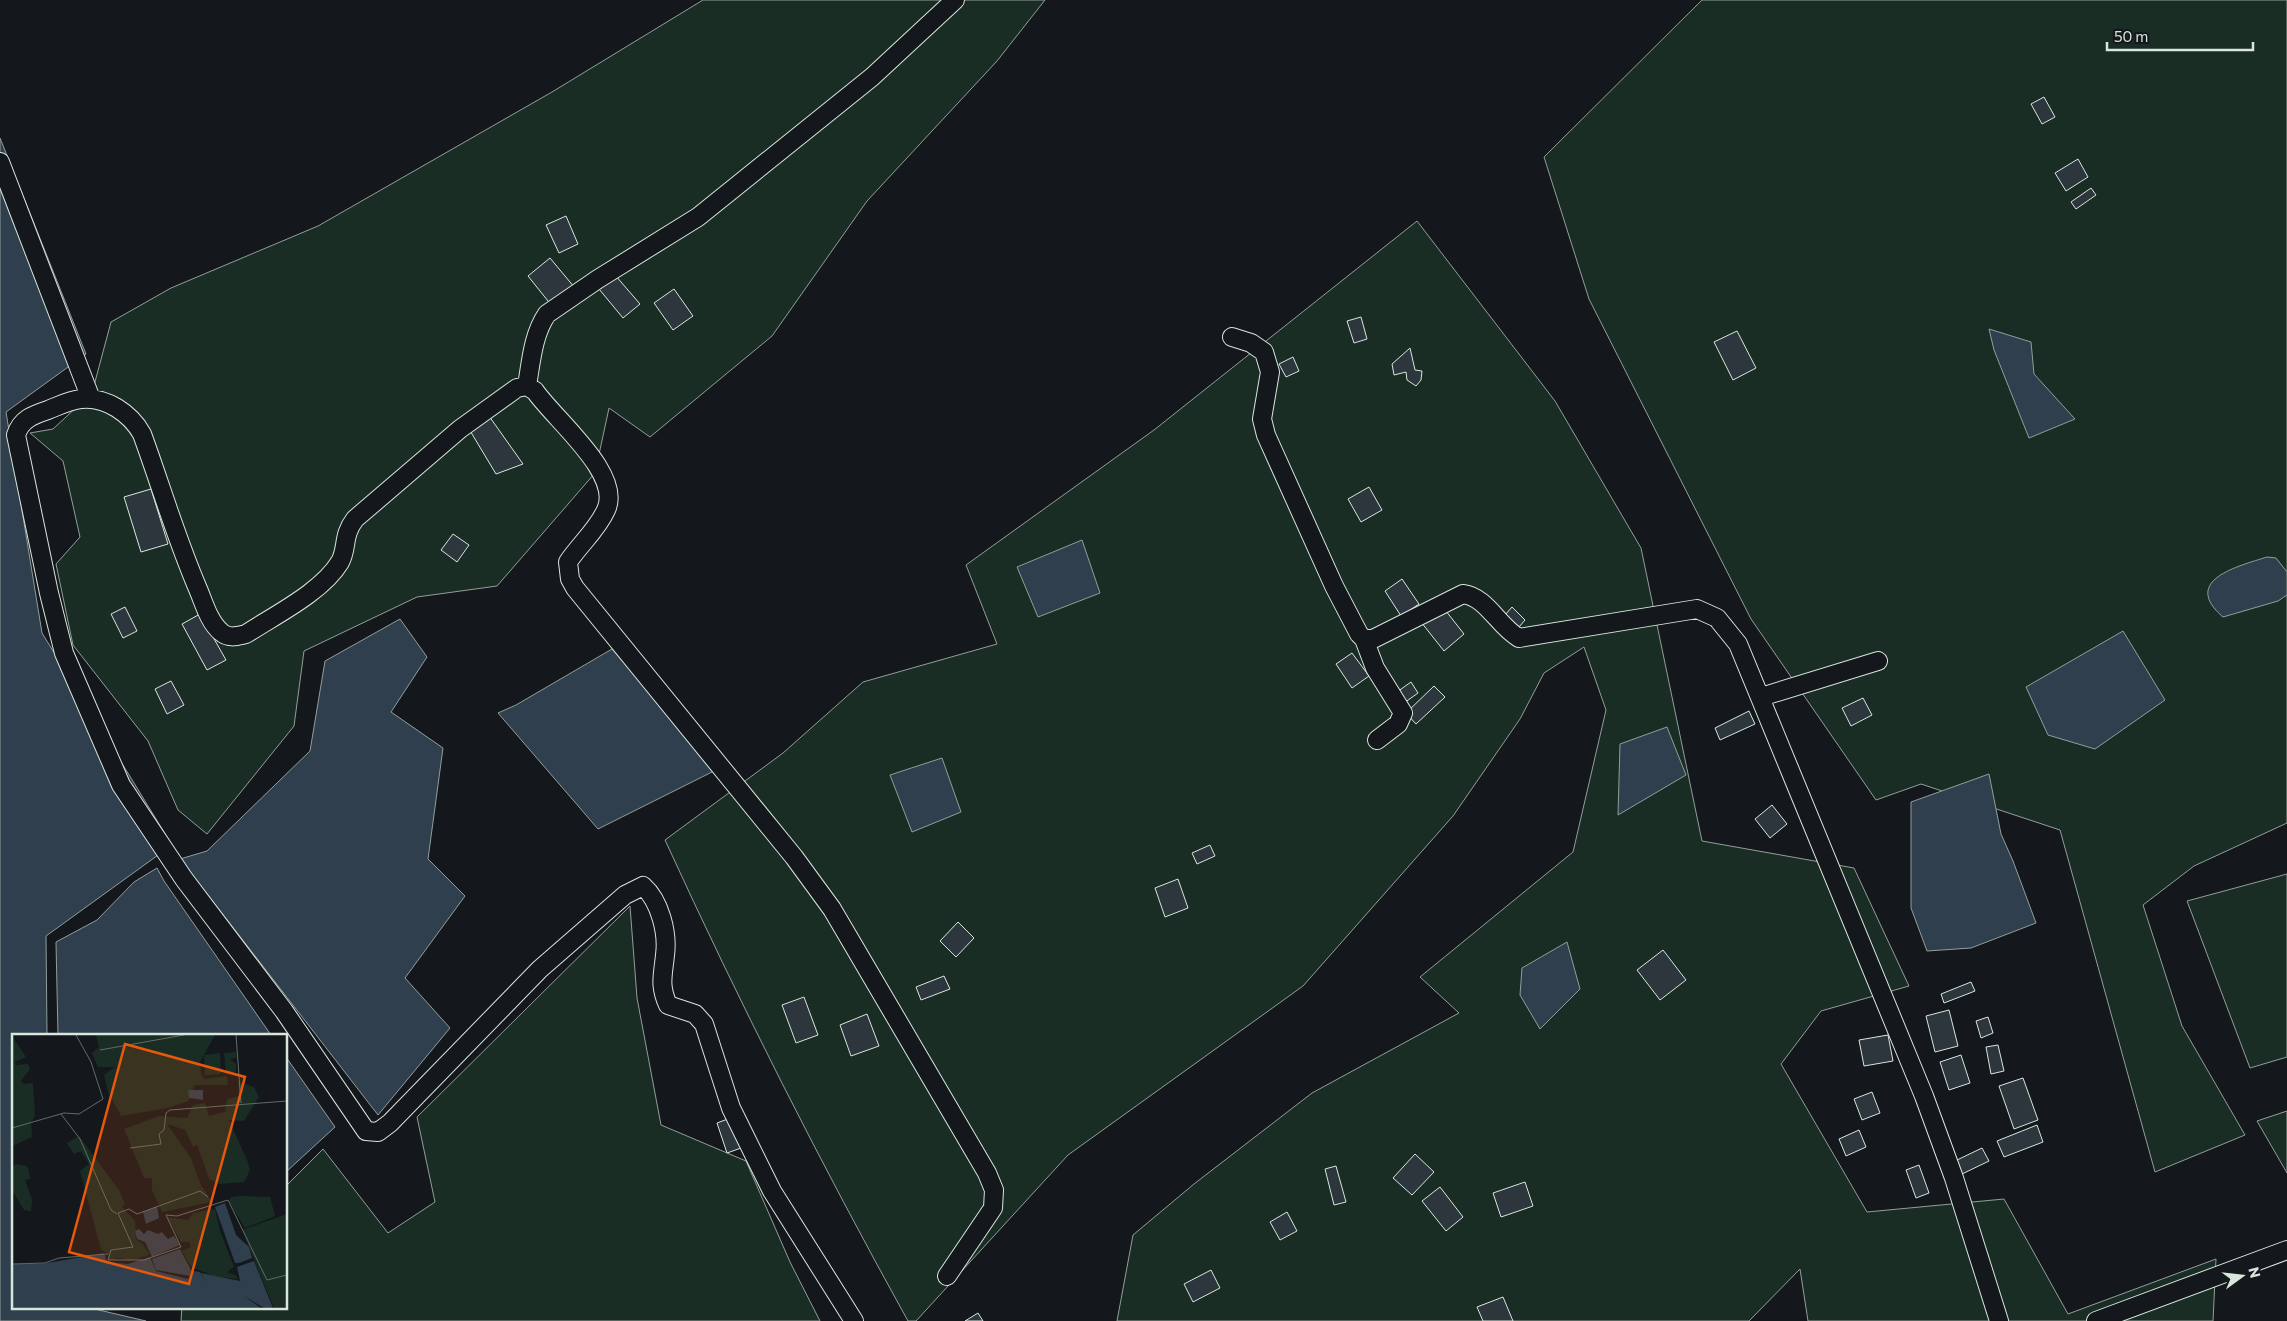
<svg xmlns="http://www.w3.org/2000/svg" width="2287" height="1321" viewBox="0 0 2287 1321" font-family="Commissioner,sans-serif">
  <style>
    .green { fill: #1a2d24; stroke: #939e99 }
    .water { fill: #2f3f4d; stroke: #939e99 }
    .building { fill: #2c363c; stroke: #d8e6dc }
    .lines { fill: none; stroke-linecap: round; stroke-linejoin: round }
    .minor-casing { stroke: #d8e6dc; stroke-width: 20 }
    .minor { stroke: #14181c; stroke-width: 18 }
    .inset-road { fill: none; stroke: #626a69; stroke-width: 1 }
    .view { fill: #e8590c; fill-opacity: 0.15; stroke: #e8590c; stroke-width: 2.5 }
    .inset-edge { fill: none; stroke: #d8e6dc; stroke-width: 2.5 }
  </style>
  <rect width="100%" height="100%" fill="#14181c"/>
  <path class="green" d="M703,0H1045L997,61L867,201L772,336L650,437L609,408L595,473L497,586L417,597L304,651L294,726L207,834L178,810L148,741L73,645L56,564L80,537L63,461L30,433L53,429L92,393L111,322L171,288L318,226L552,92Z
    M1702,0H2287V823L2194,866L2143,905L2182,1026L2245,1135L2155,1172L2060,830L1921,784L1876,800L1751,619L1589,299L1544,157Z
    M1417,221L1555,401L1641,548L1702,841L1854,868L1909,986L1821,1011L1781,1064L1867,1212L2004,1199L2068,1314L2216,1259L2213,1321H1808L1800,1269L1749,1321H1117L1133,1235L1194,1184L1312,1093L1459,1013L1420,977L1573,852L1606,710L1584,647L1544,673L1520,719L1453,816L1303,986L1068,1155L916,1321H908C821,1164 740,1004 665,840L783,753L863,682L997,644L966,565L1154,430Z
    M2287,874V1057L2250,1068L2187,901Z
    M630,906L637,998L661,1125L746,1161L790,1262L820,1321H181L182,1307H286V1186L323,1149L388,1233L435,1202L417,1117Z
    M2287,1111V1173L2257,1121Z"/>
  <path class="water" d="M0,138L86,354L6,412L42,633L172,845L46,936L47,1035H14V1307H86L146,1321H0Z
    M1989,329L2031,342L2034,374L2075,419L2029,438L1994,350Z
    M1082,540L1100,593L1038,617L1017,567Z
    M2267,557L2276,558L2287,572V595L2278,601L2223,617C2180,580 2239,566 2267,557Z
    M400,619L427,657L391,712L443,748L428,859L465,896L405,978L450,1028L378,1115L180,859L207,851L310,751L325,661Z
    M2123,631L2165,700L2095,749L2048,735L2026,687Z
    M612,649L716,770L598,829L498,713L516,705Z
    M1667,727L1686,775L1618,815L1620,744Z
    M942,758L961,812L912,832L890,775Z
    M1989,774L2001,834L2013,861L2036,923L1971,948L1927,951L1911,908V802Z
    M157,868L164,881L271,1035H58L56,942L97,920L134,882Z
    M1567,942L1580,989L1540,1029L1520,995L1522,968Z
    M286,1057L335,1127L286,1172Z"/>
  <path class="building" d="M2044,97L2055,117L2042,124L2031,104Z
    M2078,159L2088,177L2066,191L2055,173Z
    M2091,188L2096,195L2076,209L2071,202Z
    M566,216L578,244L559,253L546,225Z
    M550,258L575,288L552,306L528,276Z
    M615,275L640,304L623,318L599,289Z
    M674,289L693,316L673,330L654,303Z
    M1361,317L1367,339L1354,343L1347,321Z
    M1737,331L1756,368L1733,380L1714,342Z
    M1410,348L1415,370L1422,371L1421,380L1416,386L1407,380L1406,372L1394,375L1392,364Z
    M1293,357L1299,371L1286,377L1279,364Z
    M489,416L523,464L496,474L469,429Z
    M1369,487L1382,510L1361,522L1348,499Z
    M151,489L168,544L141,552L124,497Z
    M453,534L469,545L457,562L441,550Z
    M1402,579L1419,604L1401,616L1385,591Z
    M1442,606L1464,634L1444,651L1421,622Z
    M125,607L137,631L123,638L111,614Z
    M1512,607L1525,620L1519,627L1505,615Z
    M200,614L226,660L207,670L182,624Z
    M1352,653L1369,676L1352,688L1336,664Z
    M171,681L184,705L167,714L155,689Z
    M1411,682L1418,693L1404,703L1397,692Z
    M1434,686L1445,697L1416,724L1406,713Z
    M1863,698L1872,715L1851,726L1842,708Z
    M1749,711L1755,724L1720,740L1715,728Z
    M1772,805L1787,824L1770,838L1755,819Z
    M1210,845L1215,856L1197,864L1192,853Z
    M1178,879L1188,908L1165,917L1155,888Z
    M958,922L974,938L956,957L940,941Z
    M1663,950L1686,980L1660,1000L1637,970Z
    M944,976L950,989L921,1000L916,987Z
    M1971,982L1975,991L1944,1003L1941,994Z
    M804,997L818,1035L796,1043L782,1005Z
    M1949,1010L1958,1046L1935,1052L1926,1016Z
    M867,1014L879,1046L851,1056L840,1025Z
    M1988,1017L1993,1033L1981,1038L1976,1021Z
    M1888,1035L1893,1061L1864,1066L1859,1040Z
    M1998,1045L2004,1071L1991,1074L1986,1047Z
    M1961,1055L1970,1083L1949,1090L1940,1062Z
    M2023,1078L2038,1120L2014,1129L1999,1086Z
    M1872,1092L1880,1113L1862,1120L1854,1099Z
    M733,1117L744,1147L727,1153L717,1123Z
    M2037,1125L2043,1142L2004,1157L1997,1141Z
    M1859,1130L1866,1147L1846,1156L1839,1139Z
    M1982,1148L1989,1161L1962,1174L1955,1161Z
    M1415,1154L1434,1172L1412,1195L1393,1178Z
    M1919,1165L1929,1193L1916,1198L1906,1170Z
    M1336,1166L1346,1202L1334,1205L1325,1169Z
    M1525,1182L1533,1206L1501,1217L1493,1193Z
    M1440,1187L1463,1217L1446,1231L1422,1201Z
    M1287,1212L1297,1231L1280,1240L1270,1222Z
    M1211,1270L1220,1288L1193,1302L1184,1284Z
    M1503,1297L1513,1321H1483L1477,1307Z
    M978,1313L983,1321H965Z"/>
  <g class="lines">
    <g class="minor-casing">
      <path id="minor" d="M0,162L91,399
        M1232,337L1251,343L1264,352L1270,372L1262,419L1266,435L1334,586L1359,634L1364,639H1373L1463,594C1487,597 1498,626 1519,638L1697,609L1717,618L1738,644L1924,1096L1954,1178L1999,1321
        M527,386C531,362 533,334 547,314L598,279L698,217L872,77L955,0
        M1364,639L1375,668L1403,713L1398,724L1377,740
        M1761,697L1878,661
        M854,1321L772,1191L731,1108L704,1024L695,1014L668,1005C659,985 663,976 665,955C668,933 660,901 643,886L625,895L540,969L390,1123L378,1132L366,1131L284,1011L184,879L121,785L64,653L49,593L16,435C21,419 33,415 48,410C58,406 70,400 81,399C106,396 131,414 142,434C161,486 176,538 198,589C204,603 209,622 221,632C229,639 237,636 246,634C275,615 322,592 340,562C348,547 342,536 355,519L460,429L517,388L527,386L535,391C555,420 623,474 606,510C597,530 580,544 568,562L570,579L575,588L794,857L832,909L987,1173L994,1190L993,1208L947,1276
        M2096,1321L2287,1250"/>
    </g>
    <use href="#minor" class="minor"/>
  </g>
  <g transform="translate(12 1034)">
    <rect width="275" height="275" fill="#14181c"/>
    <path d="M84,1H203L188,28L189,40L192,45L215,42L216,51H183L176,67L156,74L109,82L96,58L92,41L103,33H86L80,19L87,13ZM0,2L14,23L3,28L4,31L16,30L18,35L9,47L12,50L21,49L23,82L19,88L20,103L0,112ZM224,18V24L218,25L224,30V38L214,40L212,19ZM208,19L209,40L193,41L192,21ZM226,47L242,53L247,63L232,87L217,86L235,126L238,136L232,148L207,150L197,145L185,111L181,113L173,96L155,90L179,124L188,149L200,168L150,178L140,156V144H132L112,95L147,82L175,84L181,71L193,69L197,82L213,78L215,65L227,62ZM67,102L107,156L113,170L110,173L123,187L124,206L130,209L138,220L135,222L118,227L108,224L97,226L95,219L89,216L68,137L77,130L69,117L62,120L55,109ZM4,130L15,132L17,138L18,145L13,146L20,166L19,177L12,176L0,156V133ZM229,162L258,163L263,182L233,194L217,168L219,163ZM203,175L208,197L222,233L215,238L225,242V245L202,242L179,233L170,217L179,213L177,208H169L155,183L176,186L181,179ZM275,180V274H262L230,196Z" fill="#1a2d24"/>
    <path d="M176,56H191V66L177,64ZM213,169L224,201L237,213L240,224L227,229H223L203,173ZM145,172L147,184L134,190L131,178ZM127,195L132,200L136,196L146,200L150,198L156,205L162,202L168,211L140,223L133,208L125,205L123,197ZM168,215L179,236L178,242L181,237L188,238L195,250L189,239L228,247L229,251L225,233L242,227L261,274H252L232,262L249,274H0V230H30L92,219L95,228L116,230L138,223L144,237L176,245L178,242L144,236L140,225Z" fill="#2f3f4d"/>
    <path class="inset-road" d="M224,1L229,69M88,16L172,1M49,80L68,105L99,176L105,180M0,94L52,79L67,80L91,65L79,28L64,1M118,114L149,110L147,100L152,96L154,79L158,76L275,67M196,163L188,157L125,180L117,175L106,179L121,213L99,216L96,226H132L169,213L154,181L165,182L216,166L255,246L275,241M0,230L33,229L47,224L96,220"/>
    <path class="view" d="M113,10L233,43L177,250L57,218Z"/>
    <rect width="275" height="275" class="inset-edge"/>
  </g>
  <g transform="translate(2242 1276) rotate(75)" stroke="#14181c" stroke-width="4" paint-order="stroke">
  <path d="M0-4L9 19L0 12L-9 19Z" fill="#d8e6dc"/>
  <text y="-8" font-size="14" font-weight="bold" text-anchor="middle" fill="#d8e6dc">N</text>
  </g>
  <path d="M2107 42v8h146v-8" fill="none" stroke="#d8e6dc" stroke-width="2.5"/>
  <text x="2114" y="42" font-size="15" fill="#d8e6dc" stroke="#14181c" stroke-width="4" paint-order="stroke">50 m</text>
</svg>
